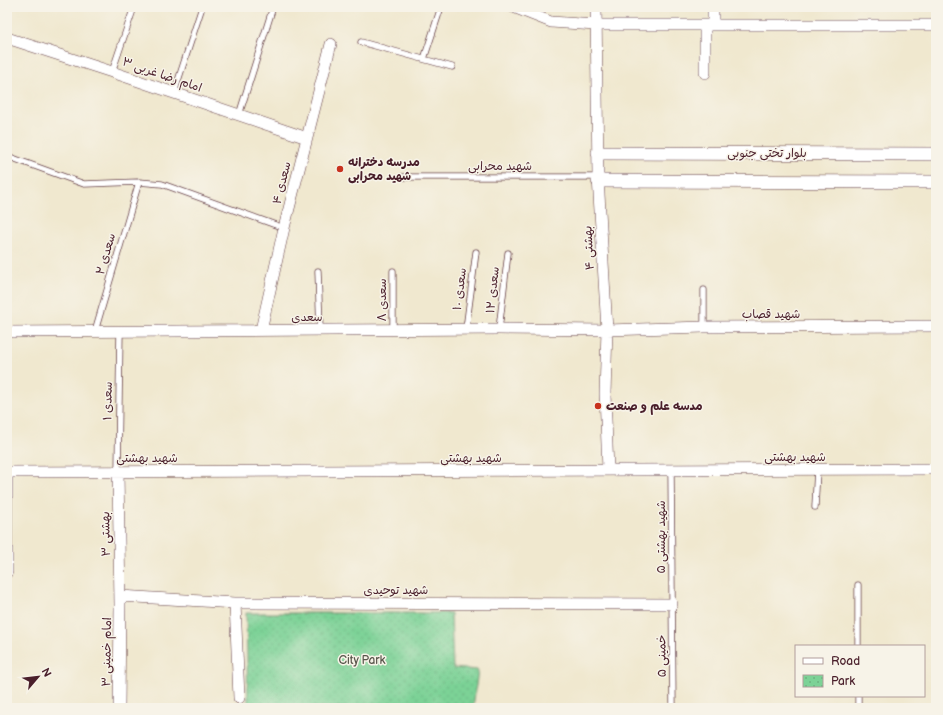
<svg xmlns="http://www.w3.org/2000/svg" width="943" height="715" viewBox="0 0 943 715" font-family="'Balsamiq Sans','Playpen Sans Arabic',sans-serif">
  <style>
    .park { fill: url(#park-dots); stroke: #637860 }
    .lines { fill: none; stroke-linecap: round; stroke-linejoin: round }
    .service-casing { stroke: #633d44; stroke-width: 7 }
    .minor-casing { stroke: #633d44; stroke-width: 12 }
    .tertiary-casing { stroke: #633d44; stroke-width: 14 }
    .service { stroke: #fff; stroke-width: 5.5 }
    .minor { stroke: #fff; stroke-width: 11 }
    .tertiary { stroke: #fff; stroke-width: 13 }
    .poi-dot { fill: #c8321e; stroke: #f7f3e8; stroke-width: 1.5 }
    .labels { text-anchor: middle; dominant-baseline: central; stroke-width: 3; stroke-linejoin: round; paint-order: stroke }
    .street-label { font-size: 12px; fill: #4a1f2b; stroke: #f7f3e8 }
    .poi-label { font-size: 12px; font-weight: bold; fill: #4a1f2b; stroke: #f7f3e8; text-anchor: start }
    .park-label { font-size: 12px; fill: #59554b; stroke: #f7f3e8 }
  </style>
  <defs>
    <pattern id="park-dots" width="8" height="8" patternUnits="userSpaceOnUse"><rect width="8" height="8" fill="#7cd296"/><path d="M2 2h.1M6 6h.1" fill="none" stroke="#6db481" stroke-width="1.8" stroke-linecap="round"/></pattern>
  </defs>
  <rect width="100%" height="100%" fill="#f7f3e8"/>
  <filter id="ink" filterUnits="userSpaceOnUse"><feTurbulence type="fractalNoise" baseFrequency=".025" numOctaves="2"/><feDisplacementMap in="SourceGraphic" scale="8" xChannelSelector="R" yChannelSelector="G"/><feConvolveMatrix kernelMatrix="1 2 1 2 8 2 1 2 1" color-interpolation-filters="sRGB"/></filter>
  <filter id="wash" filterUnits="userSpaceOnUse"><feTurbulence type="fractalNoise" baseFrequency=".012" numOctaves="4" result="noise"/><feDisplacementMap in="SourceGraphic" scale="16" xChannelSelector="R" yChannelSelector="G"/><feGaussianBlur stdDeviation="0.9" result="paint"/><feColorMatrix in="noise" values="0 0 0 0 0 0 0 0 0 0 0 0 0 0 0 0 0 1.4 0 .05"/><feComposite in="paint" operator="in"/></filter>
  <g filter="url(#wash)">
    <rect width="100%" height="100%" fill="#f0e8cf"/>
    <path class="park" d="M246,613H451L453,668L478,670L473,708H248Z"/>
  </g>
  <g filter="url(#ink)">
    <g class="lines">
      <g class="service-casing">
        <path id="service" d="M361,42L452,67
          M424,59L441,7
          M112,72L134,7
          M174,93L202,7
          M239,115L273,7
          M7,156L84,184L139,182L162,184L284,228
          M402,177H598
          M318,271L320,330
          M393,271V329
          M704,290V327
          M466,329L476,252
          M499,329L508,253
          M95,331L139,182
          M671,470L673,708
          M118,471L120,331
          M815,507L817,470
          M858,646V585
          M858,708V696"/>
      </g>
      <g class="minor-casing">
        <path id="minor" d="M513,7L551,22L596,25H936
          M596,7L598,177L607,330L605,394L608,470
          M713,25V7
          M7,38L112,72L307,138
          M705,73V25
          M261,330L284,228L331,44
          M7,332L499,329L607,330L704,327L936,326
          M118,471L120,605L119,708
          M7,472L936,469
          M7,572V472
          M120,596L235,603L672,604
          M235,603L239,698"/>
      </g>
      <g class="tertiary-casing">
        <path id="tertiary" d="M598,153L936,154
          M598,181L936,182"/>
      </g>
      <use href="#service" class="service"/>
      <use href="#minor" class="minor"/>
      <use href="#tertiary" class="tertiary"/>
    </g>
  </g>
  <g class="poi-dot">
    <circle cx="340" cy="169" r="4"/>
    <circle cx="598" cy="406" r="4"/>
  </g>
  <g class="labels">
    <g class="street-label">
      <text transform="translate(162 75) rotate(19)">امام رضا غربی ۳</text>
      <text x="767" y="153">بلوار تختی جنوبی</text>
      <text x="500" y="166">شهید محرابی</text>
      <text transform="translate(282 183) rotate(-76)">سعدی ۴</text>
      <text transform="translate(589 248) rotate(-93)">بهشتی ۴</text>
      <text transform="translate(106 254) rotate(-74)">سعدی ۲</text>
      <text transform="translate(460 289) rotate(-83)">سعدی ۱۰</text>
      <text transform="translate(493 290) rotate(-84)">سعدی ۱۲</text>
      <text transform="translate(382 300) rotate(-90)">سعدی ۸</text>
      <text x="771" y="314">شهید قصاب</text>
      <text x="307" y="317">سعدی</text>
      <text transform="translate(108 401) rotate(-89)">سعدی ۱</text>
      <text x="795" y="457">شهید بهشتی</text>
      <text x="147" y="458">شهید بهشتی</text>
      <text x="471" y="458">شهید بهشتی</text>
      <text transform="translate(106 534) rotate(-91)">بهشتی ۳</text>
      <text transform="translate(661 537) rotate(-90)">شهید بهشتی ۵</text>
      <text x="396" y="590">شهید توحیدی</text>
      <text transform="translate(107 652) rotate(-89)">امام خمینی ۳</text>
      <text transform="translate(662 656) rotate(-91)">خمینی ۵</text>
    </g>
    <g class="poi-label">
      <text x="348" y="162">مدرسه دخترانه<tspan x="348" dy="14">شهید محرابی</tspan></text>
      <text x="606" y="406">مدسه علم و صنعت</text>
    </g>
    <g class="park-label">
      <text x="362" y="660">City Park</text>
    </g>
  </g>
  <rect width="943" height="715" fill="none" stroke="#f7f3e8" stroke-width="24"/>
  <rect x="795" y="645" width="130" height="52" fill="#f7f3e8" stroke="#b29e9c"/>
  <rect x="803" y="658" width="20" height="6" fill="#ffffff" stroke="#b29e9c"/>
  <text x="831" y="665" font-size="12" fill="#4a1f2b">Road</text>
  <rect x="803" y="675" width="20" height="12" fill="url(#park-dots)" stroke="#b29e9c"/>
  <text x="831" y="685" font-size="12" fill="#4a1f2b">Park</text>
  <g transform="translate(38 677) rotate(62)" stroke="#f7f3e8" stroke-width="3" paint-order="stroke">
  <path d="M0-3L7 15L0 10L-7 15Z" fill="#4a1f2b"/>
  <text y="-6" font-size="11" font-weight="bold" text-anchor="middle" fill="#4a1f2b">N</text>
  </g>
</svg>
